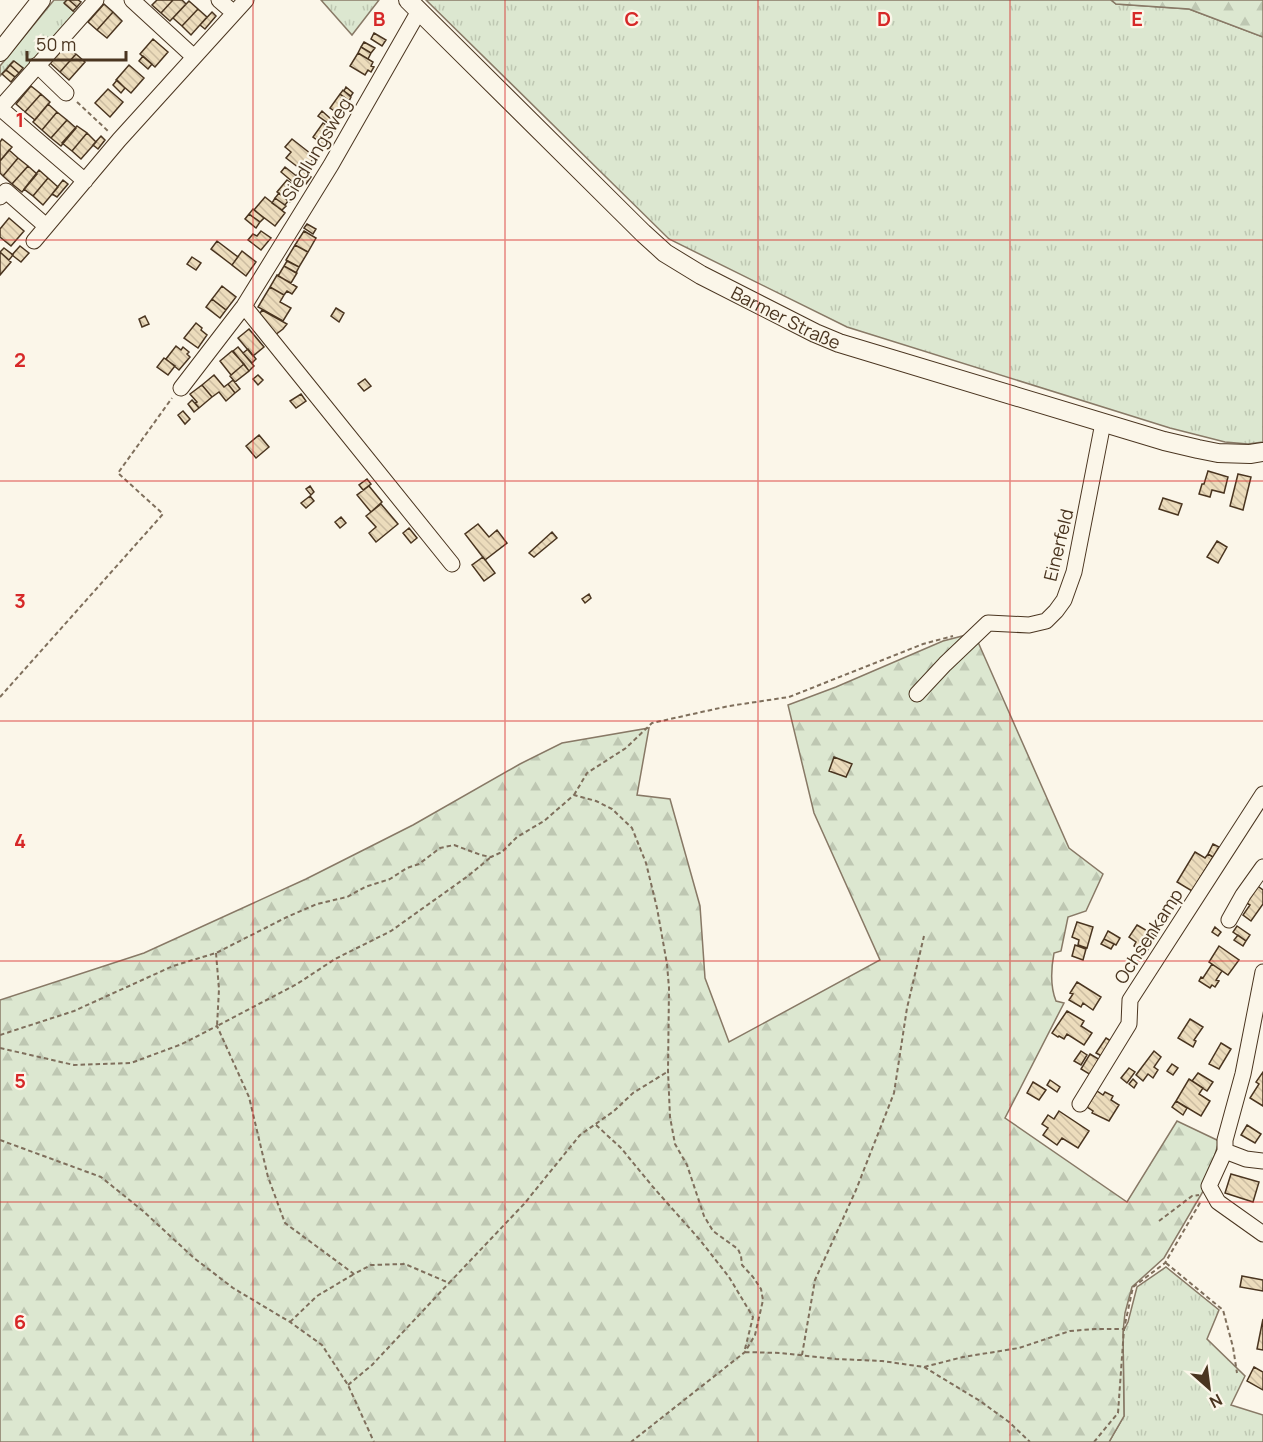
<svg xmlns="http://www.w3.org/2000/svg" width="1263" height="1442" viewBox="0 0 1263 1442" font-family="Manrope,sans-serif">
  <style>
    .grass { fill: url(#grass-tufts); stroke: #887966; stroke-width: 1.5 }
    .forest { fill: url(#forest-firs); stroke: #887966; stroke-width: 1.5 }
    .building { fill: url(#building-back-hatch); stroke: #4a3520; stroke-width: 1.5 }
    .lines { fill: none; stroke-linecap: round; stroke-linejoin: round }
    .minor-casing { stroke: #4a3520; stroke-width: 17 }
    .major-casing { stroke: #4a3520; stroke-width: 20 }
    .path { stroke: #7f6f5c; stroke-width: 2; stroke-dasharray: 4.5 3; stroke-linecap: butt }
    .minor { stroke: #fbf6e9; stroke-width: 15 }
    .major { stroke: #fbf6e9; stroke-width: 18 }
    .grid { fill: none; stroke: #d62828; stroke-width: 1.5; stroke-opacity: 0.55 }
    .labels { text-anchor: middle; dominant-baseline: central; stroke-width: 4.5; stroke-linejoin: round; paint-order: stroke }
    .street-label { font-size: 18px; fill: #4a3520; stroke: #fbf6e9 }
    .grid-label { font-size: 20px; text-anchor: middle; font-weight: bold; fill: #d62828; stroke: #fbf6e9; stroke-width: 4.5; stroke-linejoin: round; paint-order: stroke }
  </style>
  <defs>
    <pattern id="grass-tufts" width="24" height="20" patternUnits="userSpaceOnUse" patternTransform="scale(1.5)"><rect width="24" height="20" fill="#dce7d0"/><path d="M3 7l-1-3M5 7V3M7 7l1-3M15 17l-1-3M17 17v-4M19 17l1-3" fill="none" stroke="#bec7b2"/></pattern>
    <pattern id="forest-firs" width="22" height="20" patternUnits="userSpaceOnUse" patternTransform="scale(1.5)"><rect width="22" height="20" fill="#dce7d0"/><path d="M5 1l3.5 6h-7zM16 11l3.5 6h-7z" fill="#bec7b2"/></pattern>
    <pattern id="building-back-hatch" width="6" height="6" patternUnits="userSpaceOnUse" patternTransform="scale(1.5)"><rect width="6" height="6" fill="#ecdcbc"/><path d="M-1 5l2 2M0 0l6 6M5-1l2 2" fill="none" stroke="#ccbda1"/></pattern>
  </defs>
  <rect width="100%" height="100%" fill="#fbf6e9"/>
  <path class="grass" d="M54,0H67L65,4L78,15L27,72L13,61L0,76V66Z
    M321,0H379L352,35Z
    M426,0H1111L1116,4L1189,9L1263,37V442L1248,444L1225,442L1170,428L847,327L669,239Z
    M1166,1267L1219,1310L1207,1339L1245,1376L1231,1405L1263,1415V1442H1109L1124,1416L1123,1332L1128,1322L1137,1287Z"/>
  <path class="forest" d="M1111,0H1263V37L1189,9L1116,4Z
    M974,633L1069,848L1103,874L1086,911L1068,917L1061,951L1054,953C1051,969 1050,986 1056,1001L1064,1003L1005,1118L1127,1202L1177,1121L1219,1141L1205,1188L1164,1258L1132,1287L1125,1313L1123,1332L1124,1416L1109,1442H0V1000L144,953L306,879L413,825L520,764L562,743L649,728L637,795L670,799L700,906L705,978L729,1042L880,960L814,813L788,705L836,687L943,641Z"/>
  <path class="building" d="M67,0H69L77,7L73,11L64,3Z
    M69,0H78L81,2L77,7Z
    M157,0H173L161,13L152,5Z
    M173,0H182L186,4L170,21L161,13Z
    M189,1L198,9L182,26L173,18Z
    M104,4L113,12L97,30L88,22Z
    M198,9L207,17L191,35L182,26Z
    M113,12L122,21L107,38L97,30Z
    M212,12L216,16L205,29L200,25Z
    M374,33L386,40L382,46L371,39Z
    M153,39L168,52L155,67L140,54Z
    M364,42L375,48L371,53L361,47Z
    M66,46L76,54L60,72L50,63Z
    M361,47L371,53L368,59L358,53Z
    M358,53L373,62L371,66L374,67L371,72L368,70L365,75L350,66Z
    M76,54L85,62L69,80L60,72Z
    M143,56L152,64L148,69L139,61Z
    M14,61L23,68L19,73L10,65Z
    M10,65L19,73L15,77L6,70Z
    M129,65L144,78L131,93L116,80Z
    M6,70L15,77L11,82L2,74Z
    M117,80L125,88L121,93L113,85Z
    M31,86L41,94L25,112L16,104Z
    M346,87L353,93L351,96L344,91Z
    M108,89L123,102L110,117L95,103Z
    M343,90L351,97L349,101L340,94Z
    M41,94L50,102L35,120L25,112Z
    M340,94L352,103L342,116L330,108Z
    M48,104L57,112L42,130L33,122Z
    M322,111L331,119L328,123L318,116Z
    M57,112L67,120L51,138L42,130Z
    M67,120L76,128L61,146L51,138Z
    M323,123L335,131L325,146L313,137Z
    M77,126L87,133L72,151L62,143Z
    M87,133L96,142L81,159L72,151Z
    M101,136L105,140L98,149L93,145Z
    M2,139L12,147L0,161V142Z
    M292,139L315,157L303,171L286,158L291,152L285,147Z
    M9,150L18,158L3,176L0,173V161Z
    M18,158L28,166L12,184L3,176Z
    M28,166L37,174L22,192L12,184Z
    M285,167L299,178L294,183L281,172Z
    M39,170L48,178L33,196L24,189Z
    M301,170L311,177L306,184L296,176Z
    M48,178L58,187L43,205L33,196Z
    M63,180L68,184L57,197L52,194Z
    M287,180L300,190L290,202L277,192Z
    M279,193L288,201L285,205L275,198Z
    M265,197L285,213L275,226L254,210Z
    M275,198L286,206L282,210L272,203Z
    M253,209L264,218L260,222L249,214Z
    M249,214L260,222L256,228L245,219Z
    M9,218L24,231L11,246L0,237V229Z
    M307,224L316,229L313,234L304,228Z
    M261,231L271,238L261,250L248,240L253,234L257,236Z
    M304,231L316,238L308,252L295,245Z
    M217,241L238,257L232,265L211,249Z
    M295,245L308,252L299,267L286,260Z
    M20,246L29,253L21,262L12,255Z
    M4,248L13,255L9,260L0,252Z
    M242,251L256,262L246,276L232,265Z
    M0,252L11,262L0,275Z
    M192,257L201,263L196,270L187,264Z
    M287,261L299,267L296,273L284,266Z
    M284,266L297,273L291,283L278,276Z
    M277,275L297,287L292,294L287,291L284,295L270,287Z
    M222,286L236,297L226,310L212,299Z
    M270,287L284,295L280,302L291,308L283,321L258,307Z
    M212,299L226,310L220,318L206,307Z
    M336,308L344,313L339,322L331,316Z
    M262,310L287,324L283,329L275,335L259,315Z
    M145,316L149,324L142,327L139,319Z
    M196,323L202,328L201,330L207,335L198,348L184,338Z
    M249,329L264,347L253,356L238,338Z
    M176,346L181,350L183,347L189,352L187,354L190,357L179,370L166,359Z
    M238,347L254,366L249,371L233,351Z
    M248,349L256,359L252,363L243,353Z
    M232,351L244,364L231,375L220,361Z
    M164,358L175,366L168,375L157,367Z
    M244,364L249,371L235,382L230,376Z
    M214,375L224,387L228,384L235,393L226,401L219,392L212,397L202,385Z
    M258,375L263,380L258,385L253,379Z
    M365,379L371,386L364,391L358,384Z
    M233,380L240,389L235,393L228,384Z
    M202,385L212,397L199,408L195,403L197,402L190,394Z
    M301,394L306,401L296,408L290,401Z
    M192,400L199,408L194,412L188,404Z
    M183,411L190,419L185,424L178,415Z
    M259,435L269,447L256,458L246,446Z
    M1208,471L1228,477L1224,493L1212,490L1210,497L1199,494L1202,484H1204Z
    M1238,474L1251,477L1243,510L1230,506Z
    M367,479L371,484L363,490L359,485Z
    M310,486L314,492L311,495L306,489Z
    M369,486L382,502L371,512L357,495Z
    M310,496L314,501L306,508L301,503Z
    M1163,498L1182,504L1178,515L1159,509Z
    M381,504L398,524L376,542L369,533L376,527L366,516Z
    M341,517L346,523L340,528L335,522Z
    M478,524L489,537L497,530L507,543L485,560L465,534Z
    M409,528L417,538L411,543L403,533Z
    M552,532L557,538L534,557L529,553Z
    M1217,541L1227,547L1218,563L1207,557Z
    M483,557L495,573L484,581L472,565Z
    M589,594L591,598L585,603L582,599Z
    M834,757L852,764L846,777L829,771Z
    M1213,844L1219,847L1213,857L1208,854Z
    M1195,852L1205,858L1208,854L1213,857L1192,891L1177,882Z
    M1256,885L1263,890V904L1251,921L1243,915L1250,905L1245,902Z
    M1077,922L1093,927L1087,948L1078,945L1079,940L1072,937Z
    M1137,925L1156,936L1146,953L1134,946L1136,942L1129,937Z
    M1237,926L1250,935L1246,941L1233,932Z
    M1215,927L1221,932L1218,936L1212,932Z
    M1108,931L1120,938L1116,945L1104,939Z
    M1238,935L1246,941L1243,946L1234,940Z
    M1104,939L1114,944L1111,949L1101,944Z
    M1075,945L1086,949L1083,960L1072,956Z
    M1219,946L1239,960L1228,975L1209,962Z
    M1212,964L1222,971L1216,980L1219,981L1215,987L1212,985L1210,988L1199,981L1201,977L1203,978Z
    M1077,982L1101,997L1093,1010L1083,1003L1081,1007L1069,1000L1073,994L1070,993Z
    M1067,1011L1084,1021L1081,1026L1092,1033L1084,1045L1067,1034L1064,1039L1059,1036L1058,1037L1052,1033Z
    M1190,1019L1203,1027L1194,1040L1196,1041L1193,1047L1178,1038Z
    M1106,1038L1114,1043L1105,1058L1096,1053Z
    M1221,1043L1231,1049L1219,1069L1209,1064Z
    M1081,1051L1087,1055L1081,1065L1074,1061Z
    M1154,1051L1161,1057L1154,1067L1158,1070L1153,1078L1148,1074L1143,1081L1136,1075Z
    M1090,1054L1100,1060L1091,1075L1081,1069Z
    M1172,1064L1178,1068L1173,1075L1167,1071Z
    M1129,1068L1135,1072L1127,1083L1121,1078Z
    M1263,1072V1106L1250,1098L1259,1084L1256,1082Z
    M1198,1073L1213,1082L1207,1091L1192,1081Z
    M1133,1079L1137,1083L1134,1088L1129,1084Z
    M1189,1079L1203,1088L1199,1094L1210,1101L1201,1116L1176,1101Z
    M1050,1080L1060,1087L1057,1092L1047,1085Z
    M1033,1082L1046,1090L1039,1100L1027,1093Z
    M1097,1091L1103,1095L1105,1092L1113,1096L1111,1100L1119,1105L1109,1121L1092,1113L1093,1111L1087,1107Z
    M1176,1101L1187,1108L1183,1115L1172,1107Z
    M1059,1111L1089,1131L1078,1148L1062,1138L1057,1145L1043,1135L1048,1128L1042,1124L1048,1115L1054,1119Z
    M1247,1125L1261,1134L1255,1143L1241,1135Z
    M1231,1174L1259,1182L1253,1202L1225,1193Z
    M1242,1276L1263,1280V1291L1240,1287Z
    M1263,1319V1350L1257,1349Z
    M1254,1367L1263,1372V1390L1247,1381Z"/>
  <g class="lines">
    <g class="minor-casing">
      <path id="minor" d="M132,0L194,57
        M219,0L234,13
        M37,65L66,93
        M0,108L96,0
        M0,108L85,181
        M0,197L6,191L46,226
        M34,241L119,140L246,0
        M244,306L452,564
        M181,388L244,306L331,165L419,11
        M917,694L945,664L988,623L1029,625L1046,621L1056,611L1064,600L1074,572L1103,423
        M1229,920L1243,895L1263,867
        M1263,972L1243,1074L1225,1140V1151L1209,1186L1218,1202L1263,1234
        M1080,1104L1129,1024L1130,1000L1263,794
        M1225,1151L1246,1159L1263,1161"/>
    </g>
    <g class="major-casing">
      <g id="major">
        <path id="s1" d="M408,0L643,233L665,253L701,275L815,333L839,343L1164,441L1198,449L1218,453L1250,454L1263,452"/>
        <path d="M0,52L41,0"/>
      </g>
    </g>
    <path class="path" d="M77,102L108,131
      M0,697L163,514L118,473L172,398
      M574,795L587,773L626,748L652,723L729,706L789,697L923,644L953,636
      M216,953L219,989L217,1026L297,984L335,959L391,931L468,876L491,857
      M0,1035L74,1011L173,966L216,953L287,917L317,904L347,897L365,887L390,879L407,868L419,864L440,848L454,845L481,855L491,857L502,852L517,837L544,821L574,795L596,801L612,809L632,828L646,863L657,908L667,964L669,988L668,1071L670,1117L675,1144L687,1165L704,1216L713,1231L738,1249L741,1256L742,1265L753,1277L761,1289L763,1300L755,1335L745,1352L631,1442
      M0,1048L74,1065L131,1063L182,1044L217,1026L249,1097L268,1177L285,1223L354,1274L371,1265L405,1264L449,1283L524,1204L580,1135L614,1111L633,1093L667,1072
      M596,1125L621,1148L653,1187L700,1240L729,1277L753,1317L745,1349
      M0,1140L101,1177L143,1211L194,1258L233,1288L290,1322L322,1345L348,1385L374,1442
      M1159,1221L1192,1196L1199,1195
      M1166,1263L1223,1310L1233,1347L1237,1373
      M290,1322L317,1296L354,1274
      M745,1352L780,1353L836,1359L882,1361L924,1367L963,1357L1019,1348L1070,1331L1095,1329H1124
      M802,1355L815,1280L856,1190L894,1093L907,1008L924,936
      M924,1367L980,1401L1009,1422L1030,1442
      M348,1385L372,1365L449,1283
      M1094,1442L1118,1413L1124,1329L1133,1287L1165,1263L1201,1201"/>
    <use href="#minor" class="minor"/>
    <use href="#major" class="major"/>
  </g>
  <path class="grid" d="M253,0V1442M505,0V1442M758,0V1442M1010,0V1442M0,240H1263M0,481H1263M0,721H1263M0,961H1263M0,1202H1263"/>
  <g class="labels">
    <g class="street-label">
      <text transform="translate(316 149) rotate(-59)">Siedlungsweg</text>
      <text stroke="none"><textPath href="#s1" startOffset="498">Barmer Straße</textPath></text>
      <text transform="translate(1058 545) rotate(-76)">Einerfeld</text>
      <text transform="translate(1148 936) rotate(-57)">Ochsenkamp</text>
    </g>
  </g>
  <g class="grid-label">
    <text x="379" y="26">B</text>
    <text x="632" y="26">C</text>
    <text x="884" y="26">D</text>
    <text x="1137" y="26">E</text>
    <text x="20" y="127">1</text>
    <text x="20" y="367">2</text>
    <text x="20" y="608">3</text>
    <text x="20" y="848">4</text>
    <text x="20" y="1088">5</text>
    <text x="20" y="1329">6</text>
  </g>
  <g transform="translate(1209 1388) rotate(152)" stroke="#fbf6e9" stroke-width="4.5" paint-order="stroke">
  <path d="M0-4.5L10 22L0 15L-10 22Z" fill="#4a3520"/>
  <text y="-9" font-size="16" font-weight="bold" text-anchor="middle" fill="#4a3520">N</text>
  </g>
  <path d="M27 51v9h99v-9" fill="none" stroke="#4a3520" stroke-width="3"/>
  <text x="36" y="51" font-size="18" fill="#4a3520" stroke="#fbf6e9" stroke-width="4.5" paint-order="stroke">50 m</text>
</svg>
